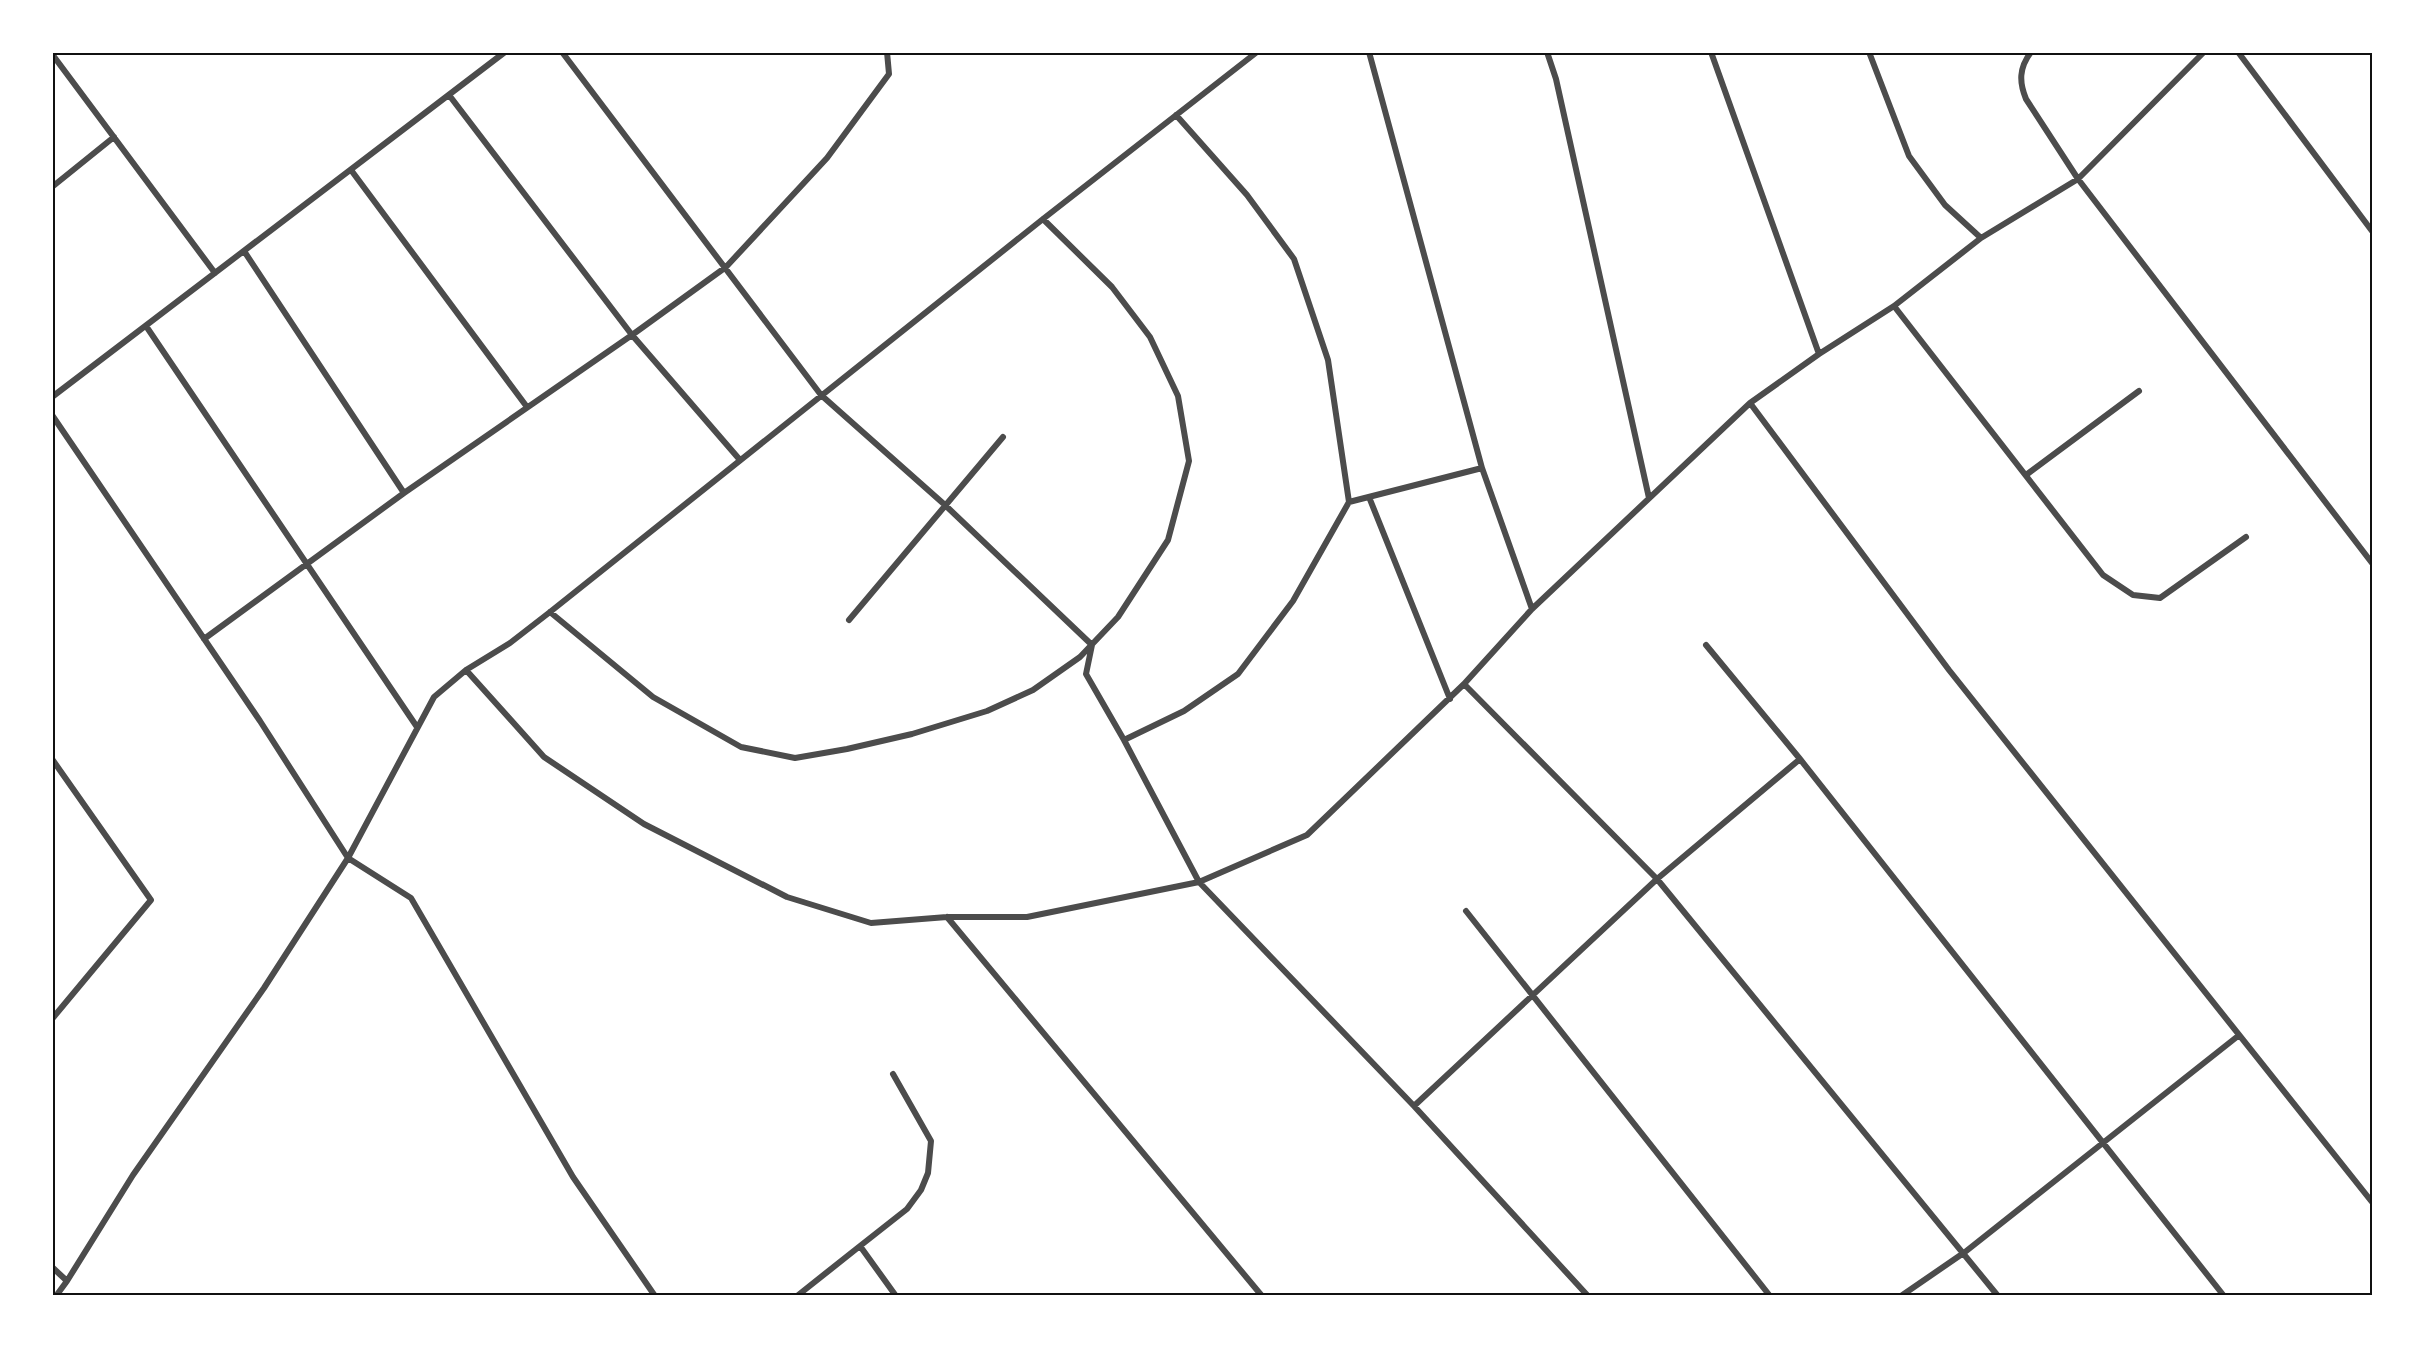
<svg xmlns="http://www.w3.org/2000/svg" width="2425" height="1348" viewBox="0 0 2425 1348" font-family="'Golos Text',sans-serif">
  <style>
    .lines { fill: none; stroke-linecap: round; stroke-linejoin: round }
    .minor { stroke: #4c4c4c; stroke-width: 6 }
    .neatline { fill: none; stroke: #111; stroke-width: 2 }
  </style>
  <rect width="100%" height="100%" fill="#fff"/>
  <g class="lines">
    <path class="minor" d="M562,52L821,395L945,505L1092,645L1086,674L1124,740L1199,882L1414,1106L1588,1296
      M1547,52L1556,79L1649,498
      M1711,52L1819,354
      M1869,52L1909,156L1945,205L1981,238
      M2031,52C2019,68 2019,82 2026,99L2078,179L2372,563
      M2238,52L2372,231
      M52,54L215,273
      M1176,115L1247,195L1294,259L1328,360L1349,502L1482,468L1369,52
      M351,170L527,407
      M52,187L114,137
      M244,251L404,493
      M1894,306L2103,575L2133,595L2160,598L2246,537
      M146,326L417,727
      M52,397L505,52
      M1750,403L1949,670L2372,1202
      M52,415L260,721L348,858L411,898L573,1177L655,1296
      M740,460L632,335L726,267L827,158L889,74L887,52
      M1482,468L1532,609
      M2026,475L2139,391
      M1369,497L1450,699
      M550,612L653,697L741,747L795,758L847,749L912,734L987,711L1033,690L1080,657L1118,617L1168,540L1189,461L1178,396L1150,337L1112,287L1043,219
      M849,620L1003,437
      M204,639L404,493L632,335L449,95
      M1706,645L1800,759L2224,1296
      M466,670L544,757L644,824L787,897L871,923L947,917H1027L1199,882L1307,835L1464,684L1532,609L1750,403L1819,354L1894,306L1981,238L2078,179L2204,52
      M1464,684L1657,879L1998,1296
      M1124,740L1184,711L1238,674L1293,601L1349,502
      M52,759L151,900L52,1019
      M1466,911L1770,1296
      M947,917L1262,1296
      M1414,1106L1657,879L1800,759
      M860,1246L907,1209L921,1190L928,1173L931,1141L893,1074
      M52,1267L67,1281
      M56,1296L67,1281L133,1175L264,988L348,858L434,697L466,670L510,643L550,612L1043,219L1257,52
      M797,1296L860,1246L896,1296
      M1901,1296L1965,1252L2238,1036"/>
  </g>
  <rect width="2425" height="1348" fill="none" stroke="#ffffff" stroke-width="108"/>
  <rect x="54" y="54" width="2317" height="1240" class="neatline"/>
</svg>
